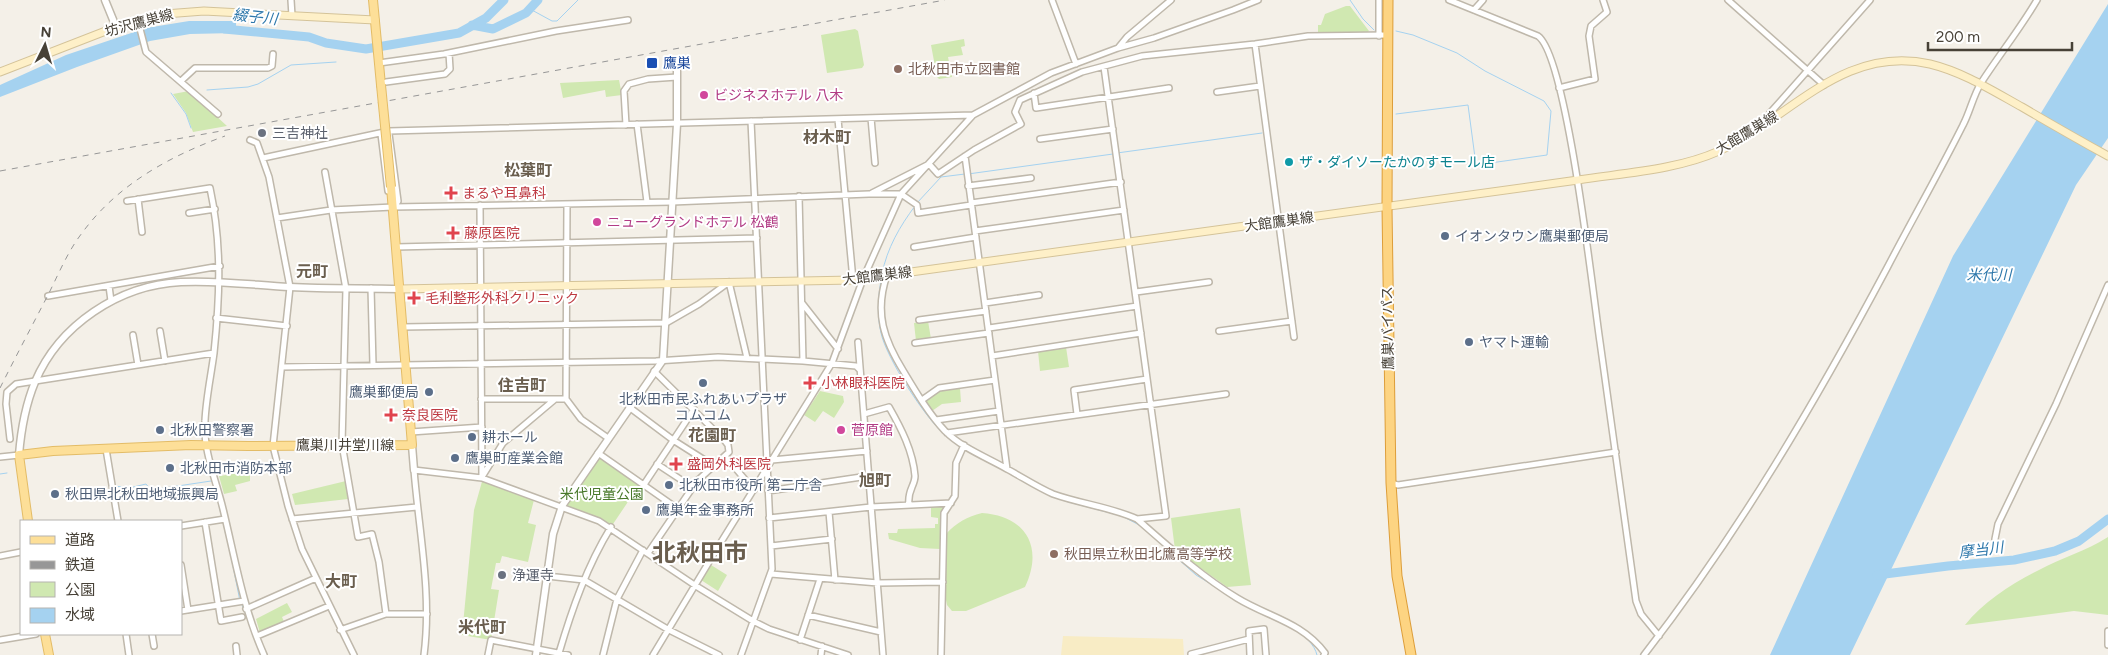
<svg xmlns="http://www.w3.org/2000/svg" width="2108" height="655" viewBox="0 0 2108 655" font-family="Figtree,'Noto Sans JP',sans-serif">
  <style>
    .green { fill: #d0e8b1 }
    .sand { fill: #f8ecc5 }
    .water { fill: #a5d2f0 }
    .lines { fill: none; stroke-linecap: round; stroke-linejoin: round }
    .stream { stroke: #a5d2f0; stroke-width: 1 }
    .river { stroke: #a5d2f0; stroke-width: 9 }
    .minor-casing { stroke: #bfb8ab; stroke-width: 8 }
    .tertiary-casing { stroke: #bfb8ab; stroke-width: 9 }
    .secondary-casing { stroke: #d4c399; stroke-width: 9 }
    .primary-casing { stroke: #e3bc67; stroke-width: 10 }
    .trunk-casing { stroke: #dd9e3a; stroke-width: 11 }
    .minor { stroke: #fff; stroke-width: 5 }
    .tertiary { stroke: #fff; stroke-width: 6 }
    .secondary { stroke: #fef0c8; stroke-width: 7 }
    .primary { stroke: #fddf98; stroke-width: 8 }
    .trunk { stroke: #fdd482; stroke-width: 9 }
    .rail { stroke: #979797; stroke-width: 1; stroke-dasharray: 6 6; stroke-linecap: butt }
    .primary-bridge-casing { stroke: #e3bc67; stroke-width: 10; stroke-linecap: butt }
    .primary-bridge { stroke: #fddf98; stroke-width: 8 }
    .transit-dot { fill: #1a4fb4; stroke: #fff; stroke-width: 2 }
    .education-dot { fill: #8d6e63; stroke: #fff; stroke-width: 2 }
    .hotel-dot { fill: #d1479c; stroke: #fff; stroke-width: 2 }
    .worship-dot { fill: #6b7280; stroke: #fff; stroke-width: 2 }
    .culture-dot { fill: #0f9aa8; stroke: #fff; stroke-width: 2 }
    .health-dot { fill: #e0444e; stroke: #fff; stroke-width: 2 }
    .service-dot { fill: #5c6f8a; stroke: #fff; stroke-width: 2 }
    .labels { text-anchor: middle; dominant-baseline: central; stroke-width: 4; stroke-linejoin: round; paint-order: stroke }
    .street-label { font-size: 14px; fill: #474137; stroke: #fff }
    .transit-label { font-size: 14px; fill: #164399; stroke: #fff; text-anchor: start }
    .education-label { font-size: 14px; fill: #785e54; stroke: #fff; text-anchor: start }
    .hotel-label { font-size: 14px; fill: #b23c85; stroke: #fff; text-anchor: start }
    .worship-label { font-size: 14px; fill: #5b616d; stroke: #fff; text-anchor: start }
    .culture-label { font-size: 14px; fill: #0d838f; stroke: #fff; text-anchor: start }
    .health-label { font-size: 14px; fill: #be3a42; stroke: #fff; text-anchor: start }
    .service-label { font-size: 14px; fill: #4e5e75; stroke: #fff; text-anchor: start }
    .park-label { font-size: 14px; fill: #49792a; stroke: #fff }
    .water-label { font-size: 15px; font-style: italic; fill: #2e78ab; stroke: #fff }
    .quarter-label { font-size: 16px; font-weight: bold; fill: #6a5e4e; stroke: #fff }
    .town-label { font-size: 24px; font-weight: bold; fill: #6a5e4e; stroke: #fff }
  </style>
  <rect width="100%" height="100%" fill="#f4f0e8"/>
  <path class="green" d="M1346,6H1350L1369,31L1366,34L1318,33V25H1321L1325,14Z
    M855,29L858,31L864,65L862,68L827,73L821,35Z
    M964,39L965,46L961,47L963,55L948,57L952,77L939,79L937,77L931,45Z
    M619,80L622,95L606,97L605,90L563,98L560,83Z
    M189,91L227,126L193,132L186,113L173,94Z
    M928,321L931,339L916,341L914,323Z
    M1066,347L1069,367L1040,371L1038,351Z
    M960,388L961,402L942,404L932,411L924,401L940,390Z
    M820,391L843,396L844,402L834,418L823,411L815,422L804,415Z
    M598,453L640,484L611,527L562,506Z
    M233,474H250V481L235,485L237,491L224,494L219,476Z
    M483,478L535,496L528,523L536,525L528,562L502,556L500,563H496L491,589L499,590L491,640L462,635L474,510Z
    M346,481L348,499L295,505L292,494Z
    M947,504L942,514L940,549L920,548L889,539L888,533H897L898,529L935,528V524H938V518L931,517V505Z
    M1240,508L1251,585L1227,587L1175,550L1171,518Z
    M982,513C1026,516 1044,547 1025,587L966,611H952L947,605L946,600V534C957,522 967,517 982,513Z
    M2108,537V615L2074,611L1965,625C1983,602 2013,583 2039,570C2061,558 2086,551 2108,537Z
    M711,565L727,575L718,591L701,580Z
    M287,603L292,612L282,617L285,624L260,633L256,619Z"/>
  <path class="sand" d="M1063,636L1183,639L1184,655H1061Z"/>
  <path class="water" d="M2108,4V138L2076,185L1850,655H1770L1953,256Z
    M189,21H236V33L190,34L150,41L77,67L0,97V85L66,55L146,28Z"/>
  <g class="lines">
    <path class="stream" d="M1350,0L1363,19L1374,30
      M530,9L552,21H557L578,0
      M1396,31L1413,35L1457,53L1485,71L1544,101L1551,111L1547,155L1476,165L1468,105L1396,114
      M207,90L248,87L258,84L291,65L336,62
      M171,93L186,114L191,128
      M1117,153L1262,133
      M968,174L1113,154
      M917,203L941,177L965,174
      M882,274C887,248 900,226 915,206
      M881,280C878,298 877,316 881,333C886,357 925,418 944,434
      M987,461L1032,486
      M0,474L7,473
      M115,486L129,488L146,484L151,490L211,481L214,484
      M215,488L222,518
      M1065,501L1122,516L1141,526L1196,575L1219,589
      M223,522L226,535
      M232,561L240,601
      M242,605L253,633
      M1260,612C1278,622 1312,633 1317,655"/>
    <path class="river" d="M472,25L493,29L526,13L538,0
      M224,29L309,37L326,43L366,49L459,33L486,18L504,0
      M1877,575L1948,566L2014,560L2055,551L2079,541L2108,519"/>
    <g class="minor-casing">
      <path id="minor" d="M291,0L292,16
        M1052,0L1076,64
        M1379,0V36
        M1449,0L1538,36C1567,56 1593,295 1600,342C1612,429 1624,515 1636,601L1641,614L1659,636
        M1728,0L1824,85
        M1474,10L1483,0
        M138,21L146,52L218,114
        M1255,44L1294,337
        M1118,48L1127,37L1171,0
        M379,63L444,54L556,31L628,20
        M1104,67L1166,516L1137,519
        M181,81L195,68H268L272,66L273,54
        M386,82L445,74L450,69L449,53
        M1559,88L1595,79L1589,36L1591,26L1607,12L1603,0
        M1217,92L1260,86
        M1034,93L1036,108L1169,88
        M871,118L875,163
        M838,119L853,280
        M1766,123L1770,113L1870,0
        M637,124L647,202
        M626,125L624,91L629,84L648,79L677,77
        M381,134L388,191
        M389,134L398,201L394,207
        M1040,139L1113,129
        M250,140L257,143L269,177L290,287L273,446L288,506L302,549L354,655
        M965,156L1007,469
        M263,158L389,131L973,115
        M325,172L346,289L342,444L358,537L372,534L379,562L386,614
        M968,186L1031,178
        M872,193L929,164L938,174L974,150L1021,124L1015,112L1020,100L1082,72L1142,56L1255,44L1308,36L1387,35
        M799,196L803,361
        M138,199L142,232
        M127,201L210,188C222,244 220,296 214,353C211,376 206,398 205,421C203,451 216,480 223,509C235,558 243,608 264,655
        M971,203L1121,182
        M567,204L566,399L581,419L608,438
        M480,205L482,478
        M189,213L215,209
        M277,218L331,210L393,207L672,202L869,194H901L917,205L918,213L971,205
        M975,231L1124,210
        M396,247L757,238
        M914,247L976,237
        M887,275C874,313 884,340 904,372C916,392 929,414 945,431C962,448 986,457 1007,469C1022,477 1037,487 1053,494C1081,504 1111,507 1137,519C1169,547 1201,576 1237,598C1268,617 1302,622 1325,653L1324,655
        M109,286L111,301
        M371,288L373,365
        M1136,292L1209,282
        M48,296L220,266
        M802,303L838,349
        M985,303L1039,295
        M216,318L287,326
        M919,320L986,311
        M403,327L666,323L699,304L729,282L747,358
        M989,328L1137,306
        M160,331L165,361
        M1219,331L1292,321
        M133,335L138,365
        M858,342L883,655
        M915,343L989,333
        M992,356L1141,333
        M282,367L656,361L718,357L803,361L856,366L860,370
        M481,399H566
        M922,400L939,388L995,380
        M629,407L673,440L714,466
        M864,414L889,407C901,428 913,451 915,476C915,486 907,490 909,505
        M1077,414L1074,390L1147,379
        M936,420L999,411
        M411,432L482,427
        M947,433L1226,394
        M10,439L6,404L7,392L16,384L214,353
        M106,449L118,521
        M598,453L678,509
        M725,456L754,490
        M0,457L19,455
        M772,460L867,451
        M657,464L692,487
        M482,477L503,443L554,400
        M1391,483L1398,485L1616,452
        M643,486L694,409
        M768,491L868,476
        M829,512L835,580
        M769,518L871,507L951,503
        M292,519L417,507
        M205,522L221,621L242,617
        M181,526L225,519
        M771,546L832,539
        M1996,548L1995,539L1998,524L2056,404L2108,285
        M648,553L697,481L729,452L728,445L725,441L654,371
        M0,556L21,552
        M181,565L188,610
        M771,574L878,583L943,582
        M547,576L584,580L669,630L719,655
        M246,609L316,578
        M181,611L244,601
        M808,615L881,632
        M340,630L386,614H427
        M2108,631V645
        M126,634L129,655
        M152,634L154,646
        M257,636L329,606
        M0,640L36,634
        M800,640L820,579
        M236,646L237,655
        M559,653C572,609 587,566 611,527
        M1191,654L1249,639
        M424,655C432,593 419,532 414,470L482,478L599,521L696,586L753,621L769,629L848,655
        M488,655L491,640L568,655
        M603,655L617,599L643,550
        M653,655L718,547L832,363L863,279L901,194L973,115L1051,73L1118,48L1154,38L1233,10L1258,0
        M741,655L772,569L751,121
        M821,655L822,646
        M941,655L944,513L955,496L956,463L964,445
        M1250,655L1249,631L1264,629L1266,655
        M1644,655C1738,534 1815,403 1887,268C1912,220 1939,173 1963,125C1970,112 1973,96 1981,83C1999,55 2020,29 2037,0"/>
    </g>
    <g class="tertiary-casing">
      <path id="tertiary" d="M105,0L116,27
        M412,445L414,470
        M19,455C21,430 25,406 35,382C59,325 119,285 181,282C217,280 254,285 290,287C327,289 363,288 400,289
        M536,655L553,534L562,506L663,360L677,124V70"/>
    </g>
    <g class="secondary-casing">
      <path id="secondary" d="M0,72L116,27L165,14L204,11L375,20
        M400,289L853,280L1578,180C1623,173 1677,170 1719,151C1789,119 1843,44 1930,64C1963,72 1993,91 2022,107C2051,124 2079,140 2108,156"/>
    </g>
    <g class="primary-casing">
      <path id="primary" d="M373,0L381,85
        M28,521L19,455L53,451L191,445L248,446L412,445L391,187
        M45,634L49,655"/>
    </g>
    <g class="trunk-casing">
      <path id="trunk" d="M1388,0L1387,207L1391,483L1397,576L1411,655"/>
    </g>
    <use href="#minor" class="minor"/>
    <use href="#tertiary" class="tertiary"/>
    <use href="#secondary" class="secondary"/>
    <use href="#primary" class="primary"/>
    <use href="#trunk" class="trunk"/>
    <path class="rail" d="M0,171L945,0
      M0,388C16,356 33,324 49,293C59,273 68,251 82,233C118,184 170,156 225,136"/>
    <g class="primary-bridge-casing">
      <path id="primary-bridge" d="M381,85L391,187"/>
    </g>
    <use href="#primary-bridge" class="primary-bridge"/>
  </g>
  <rect class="transit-dot" x="646" y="57" width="12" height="12" rx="2.5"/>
  <g class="education-dot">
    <circle cx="898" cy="69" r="5"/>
    <circle cx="1054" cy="554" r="5"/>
  </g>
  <g class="hotel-dot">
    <circle cx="704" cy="95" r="5"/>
    <circle cx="597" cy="222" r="5"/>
    <circle cx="841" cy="430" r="5"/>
  </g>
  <g class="worship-dot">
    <circle cx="262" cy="133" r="5"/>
    <circle cx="502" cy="575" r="5"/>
  </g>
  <circle class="culture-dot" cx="1289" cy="162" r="5"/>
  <g class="health-dot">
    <path d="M448.5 185.5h5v5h5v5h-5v5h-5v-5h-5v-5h5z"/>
    <path d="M450.5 225.5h5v5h5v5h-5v5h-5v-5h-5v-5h5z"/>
    <path d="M411.5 290.5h5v5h5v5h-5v5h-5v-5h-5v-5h5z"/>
    <path d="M807.5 375.5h5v5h5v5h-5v5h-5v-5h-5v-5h5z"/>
    <path d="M388.5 407.5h5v5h5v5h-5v5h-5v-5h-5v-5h5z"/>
    <path d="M673.5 456.5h5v5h5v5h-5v5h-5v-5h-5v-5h5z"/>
  </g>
  <g class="service-dot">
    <circle cx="1445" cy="236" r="5"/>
    <circle cx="1469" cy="342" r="5"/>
    <circle cx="703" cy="383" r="5"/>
    <circle cx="429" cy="392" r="5"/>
    <circle cx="160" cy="430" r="5"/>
    <circle cx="472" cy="437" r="5"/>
    <circle cx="455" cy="458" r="5"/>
    <circle cx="170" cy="468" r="5"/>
    <circle cx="669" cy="485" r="5"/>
    <circle cx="55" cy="494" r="5"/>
    <circle cx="646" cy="510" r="5"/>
  </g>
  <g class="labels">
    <g class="street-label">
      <text transform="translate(139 23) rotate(-15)">坊沢鷹巣線</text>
      <text transform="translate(1747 133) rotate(-31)">大館鷹巣線</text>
      <text transform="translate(1279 222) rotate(-8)">大館鷹巣線</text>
      <text transform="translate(877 276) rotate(-7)">大館鷹巣線</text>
      <text transform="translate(1388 328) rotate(-91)">鷹巣バイパス</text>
      <text x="345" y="445">鷹巣川井堂川線</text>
    </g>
    <g class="transit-label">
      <text x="663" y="63">鷹巣</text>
    </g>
    <g class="education-label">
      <text x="908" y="69">北秋田市立図書館</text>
      <text x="1064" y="554">秋田県立秋田北鷹高等学校</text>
    </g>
    <g class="hotel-label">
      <text x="714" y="95">ビジネスホテル 八木</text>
      <text x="607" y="222">ニューグランドホテル 松鶴</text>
      <text x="851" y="430">菅原館</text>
    </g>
    <g class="worship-label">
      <text x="272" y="133">三吉神社</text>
      <text x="512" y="575">浄運寺</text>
    </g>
    <g class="culture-label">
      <text x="1299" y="162">ザ・ダイソーたかのすモール店</text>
    </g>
    <g class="health-label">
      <text x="462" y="193">まるや耳鼻科</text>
      <text x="464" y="233">藤原医院</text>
      <text x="425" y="298">毛利整形外科クリニック</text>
      <text x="821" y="383">小林眼科医院</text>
      <text x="402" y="415">奈良医院</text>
      <text x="687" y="464">盛岡外科医院</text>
    </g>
    <g class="service-label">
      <text x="1455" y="236">イオンタウン鷹巣郵便局</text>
      <text x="1479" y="342">ヤマト運輸</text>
      <text x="419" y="392" text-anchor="end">鷹巣郵便局</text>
      <text x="703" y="399" text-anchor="middle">北秋田市民ふれあいプラザ<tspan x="703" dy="16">コムコム</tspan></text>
      <text x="170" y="430">北秋田警察署</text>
      <text x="482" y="437">耕ホール</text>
      <text x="465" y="458">鷹巣町産業会館</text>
      <text x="180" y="468">北秋田市消防本部</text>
      <text x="679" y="485">北秋田市役所 第二庁舎</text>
      <text x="65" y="494">秋田県北秋田地域振興局</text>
      <text x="656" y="510">鷹巣年金事務所</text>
    </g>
    <g class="park-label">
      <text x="602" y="494">米代児童公園</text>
    </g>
    <g class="water-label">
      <text transform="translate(255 17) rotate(6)">綴子川</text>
      <text x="1989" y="275">米代川</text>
      <text transform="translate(1981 550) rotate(-7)">摩当川</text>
    </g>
    <g class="quarter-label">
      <text x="827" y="137">材木町</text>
      <text x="528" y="170">松葉町</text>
      <text x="312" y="271">元町</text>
      <text x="522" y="385">住吉町</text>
      <text x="712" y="435">花園町</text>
      <text x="875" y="480">旭町</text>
      <text x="341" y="581">大町</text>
      <text x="482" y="627">米代町</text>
    </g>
    <g class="town-label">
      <text x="700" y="552">北秋田市</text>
    </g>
  </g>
  <rect x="20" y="520" width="162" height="115" fill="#ffffff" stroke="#b5b3af"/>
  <rect x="30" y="536" width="25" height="8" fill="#fddf98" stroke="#b5b3af"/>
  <text x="65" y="545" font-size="15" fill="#474137">道路</text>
  <rect x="30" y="561" width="25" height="8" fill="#979797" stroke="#b5b3af"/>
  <text x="65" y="570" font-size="15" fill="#474137">鉄道</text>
  <rect x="30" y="582" width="25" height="15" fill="#d0e8b1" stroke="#b5b3af"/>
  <text x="65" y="595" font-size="15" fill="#474137">公園</text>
  <rect x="30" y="608" width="25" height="15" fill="#a5d2f0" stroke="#b5b3af"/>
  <text x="65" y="620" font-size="15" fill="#474137">水域</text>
  <g transform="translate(45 45) rotate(5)" stroke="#ffffff" stroke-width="4" paint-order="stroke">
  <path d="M0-4L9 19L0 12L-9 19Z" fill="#474137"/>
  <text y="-8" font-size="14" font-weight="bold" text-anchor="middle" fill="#474137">N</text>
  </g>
  <path d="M1928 42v8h144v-8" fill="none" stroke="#474137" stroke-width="2.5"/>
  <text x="1936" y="42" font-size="15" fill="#474137" stroke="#ffffff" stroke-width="4" paint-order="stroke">200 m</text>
</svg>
